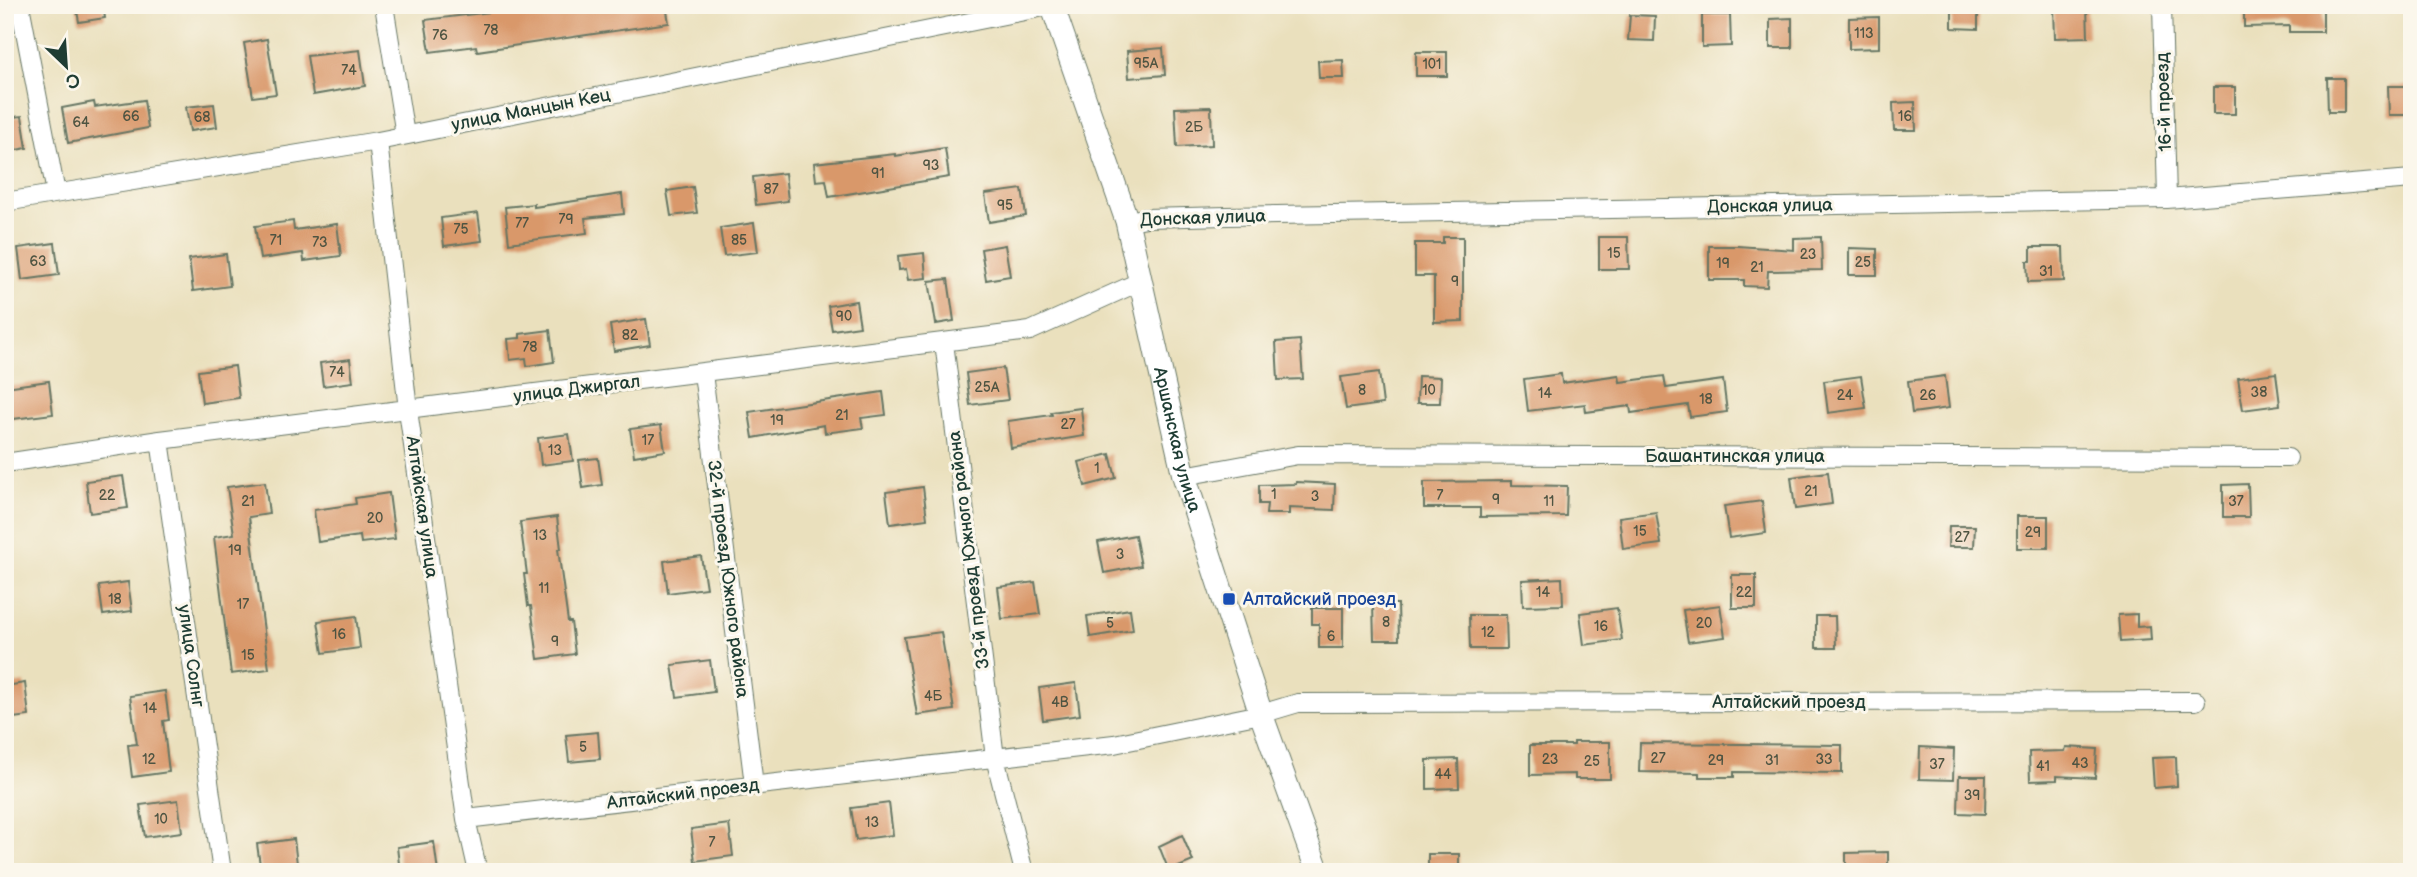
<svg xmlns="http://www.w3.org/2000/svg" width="2417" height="877" viewBox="0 0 2417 877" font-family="'Balsamiq Sans',sans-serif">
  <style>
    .building { fill: #d9986a }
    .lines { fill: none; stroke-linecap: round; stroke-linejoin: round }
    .minor-casing { stroke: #667664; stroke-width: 20 }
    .tertiary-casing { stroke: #667664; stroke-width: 25 }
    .minor { stroke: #fff; stroke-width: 18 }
    .tertiary { stroke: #fff; stroke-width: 23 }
    .transit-dot { fill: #1a4fb4; stroke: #fbf7ec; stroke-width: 2.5 }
    .labels { text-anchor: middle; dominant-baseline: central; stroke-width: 6; stroke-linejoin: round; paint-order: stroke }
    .number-label { font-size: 14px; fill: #4e5442 }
    .street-label { font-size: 18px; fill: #1f3d34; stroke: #fbf7ec }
    .transit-label { font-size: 18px; fill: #164399; stroke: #fbf7ec; text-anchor: start }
  </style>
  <rect width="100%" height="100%" fill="#fbf7ec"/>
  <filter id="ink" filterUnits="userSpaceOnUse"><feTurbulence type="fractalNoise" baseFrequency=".0143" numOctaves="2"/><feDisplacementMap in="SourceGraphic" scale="14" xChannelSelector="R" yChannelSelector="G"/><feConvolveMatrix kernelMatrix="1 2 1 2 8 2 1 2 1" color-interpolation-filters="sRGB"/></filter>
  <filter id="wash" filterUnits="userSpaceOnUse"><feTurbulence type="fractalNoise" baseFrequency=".00686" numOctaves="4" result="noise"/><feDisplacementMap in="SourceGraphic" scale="28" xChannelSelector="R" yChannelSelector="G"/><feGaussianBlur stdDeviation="1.57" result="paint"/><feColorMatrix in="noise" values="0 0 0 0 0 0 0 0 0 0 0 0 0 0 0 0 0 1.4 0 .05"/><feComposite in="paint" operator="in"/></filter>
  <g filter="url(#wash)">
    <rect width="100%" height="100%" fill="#eae0bd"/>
    <g id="blocks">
      <path class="building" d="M76,5H103L105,18L79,22Z
        M514,5H550V10L595,5H666L669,23L477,51L476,46L430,52L425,20L514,9Z
        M2244,5H2323V32H2289V26L2244,27Z
        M2087,7L2088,37L2055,38L2054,8Z
        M1952,10H1978V29L1952,28Z
        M1630,15L1655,16L1654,41L1628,40Z
        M1702,15H1730L1731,46L1702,47Z
        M1879,17V48L1849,49V18Z
        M1792,18V48H1770V19Z
        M267,39L276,94L253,97L244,43Z
        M1163,48L1165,75L1129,78L1127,51Z
        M360,50L365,86L313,95L307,56Z
        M1416,52H1447V76H1416Z
        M1343,60L1344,78H1319L1318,61Z
        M2327,78H2344V112H2328Z
        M2388,86H2412V115H2389Z
        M2213,87H2235V114H2213Z
        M144,100L148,128L68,143L62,108L94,102L95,107Z
        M1915,102L1916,130H1894L1893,103Z
        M214,104L217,127L190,131L186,107Z
        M1211,107L1212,145L1177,147L1175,108Z
        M22,116L27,148L5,152V118Z
        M945,148L949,177L829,197L826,180L816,181L814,163L895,154V156Z
        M785,173L788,201L756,205L753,177Z
        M693,187L697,213L671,216L667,191Z
        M1022,189L1026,216L989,222L985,194Z
        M622,194L624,214L585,218L587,233L509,243L505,207L534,204V207Z
        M478,213L482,241L444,246L441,218Z
        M293,221L294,230L337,224L341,256L304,261L303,253L260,259L255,226Z
        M754,223L758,252L724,256L720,228Z
        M1443,237H1463V321L1434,322V276H1415V243H1443Z
        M1599,237H1628L1629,269H1599Z
        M1821,237L1822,270L1768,271L1767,287L1744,286V280H1709V246H1737L1794,250V238Z
        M55,243L59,275L22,280L18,248Z
        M1005,245L1010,276L986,280L981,249Z
        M2031,247H2063L2064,281L2028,282L2027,261H2031Z
        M1849,248L1877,249V275H1849Z
        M924,253L926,278L908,280L906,269L899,270L898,256Z
        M226,254L230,286L193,291L189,259Z
        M948,279L954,321L936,324L929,281Z
        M856,301L860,326L832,330L828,306Z
        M646,319L650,345L614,351L610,325Z
        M550,330L554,362L527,366L526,358L510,360L508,339L520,338V334Z
        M1300,340L1303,379L1278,380L1276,342Z
        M350,359L353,382L323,386L320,363Z
        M235,366L239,398L202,403L198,371Z
        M1003,368L1008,400L970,405L966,373Z
        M1379,372L1383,404L1346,409L1341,377Z
        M2276,373L2280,405L2243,410L2238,378Z
        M1561,374L1562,383L1619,375L1620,382L1664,376L1666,388L1723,380L1727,412L1690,417L1688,405L1631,413L1630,406L1586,412L1585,404L1528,411L1524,379Z
        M1418,376L1441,377L1440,403H1417Z
        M1861,376L1866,408L1828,413L1824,381Z
        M1945,376L1949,408L1912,413L1908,381Z
        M49,381L53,414L5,420V387Z
        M883,392L886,415L861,418L863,428L825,433L824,425L753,438L749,412Z
        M1081,408L1084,436L1011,448L1008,421L1052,415L1051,412Z
        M661,425L665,451L634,456L630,429Z
        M569,434L573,461L541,465L538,438Z
        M1110,454L1116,478L1085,486L1079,462Z
        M598,458L602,485L583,488L579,460Z
        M1828,472L1832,504L1795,509L1791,477Z
        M123,476L128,508L90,513L86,481Z
        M1512,481V485L1567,486L1566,516L1480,517V508H1424V482Z
        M265,482L269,514L249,517L269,669L231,674L214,537L234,534L227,487Z
        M1296,482L1335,484L1334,510L1289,508V514H1266L1267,504H1259V485L1296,484Z
        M2248,484L2249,517H2223V485Z
        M923,487L927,519L890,524L886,492Z
        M389,493L395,539L361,543L360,536L318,542L314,510L356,504L355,498Z
        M1762,501L1766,533L1729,538L1724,506Z
        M1656,512L1661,544L1623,549L1619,517Z
        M2017,516H2048V548H2017Z
        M557,517L561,549H558L568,622H571L575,654L538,659L531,606H528L524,574H527L520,522Z
        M1949,526H1975L1974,547H1948Z
        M1135,535L1141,566L1104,573L1098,542Z
        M701,556L706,588L668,593L664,561Z
        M1732,575H1756V608H1732Z
        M1562,578L1563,605L1523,606L1522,580Z
        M128,582L132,611L103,615L99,586Z
        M1035,582L1040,614L1002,619L998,587Z
        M1373,604H1398L1399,640H1374Z
        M1720,605L1725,637L1688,642L1683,610Z
        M1312,608H1343V648H1319V624H1312Z
        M1617,608L1622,640L1584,645L1580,613Z
        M1130,609L1133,630L1090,637L1087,616Z
        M2137,614V627L2150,626L2151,640L2120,642L2118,615Z
        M1469,615H1506L1507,649H1470Z
        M356,616L360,648L323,653L318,621Z
        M1816,616H1835L1836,648H1816Z
        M941,632L954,710L917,715L904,637Z
        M710,660L714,692L677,697L672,665Z
        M25,683L29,716L5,719V686Z
        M1076,683L1080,715L1043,720L1039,688Z
        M165,691L169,720L163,721L169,772L132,777L128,745L137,744L130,696Z
        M598,732L600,759L569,762L566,735Z
        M1574,742H1610V779H1575V774L1530,775V745H1574Z
        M1640,743L1842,745V773L1734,772V777H1699V773L1639,772Z
        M1920,747L1954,749L1953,780L1919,779Z
        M2066,747L2097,749L2095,778L2057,776V780L2030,781L2029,752L2065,751Z
        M2176,757L2177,786L2154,788L2152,758Z
        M1458,759L1459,788L1427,789V760Z
        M1959,776H1986L1985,814L1958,813Z
        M178,800L182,832L145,837L140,805Z
        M889,803L893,835L856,840L851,808Z
        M729,824L733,856L695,861L691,829Z
        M1182,835L1193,861L1169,871L1159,846Z
        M294,839L298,872H261L257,844Z
        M434,842L438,872H400L397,847Z
        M1888,852V872H1846V853Z
        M1428,854H1459V872H1428Z"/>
    </g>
  </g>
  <g filter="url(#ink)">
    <use href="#blocks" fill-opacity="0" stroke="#667664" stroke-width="2"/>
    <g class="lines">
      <g class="minor-casing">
        <path id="minor" d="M20,5L56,193
          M384,5L405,135
          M2162,5L2167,199
          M378,141L408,410L466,819L478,872
          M5,202L378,141L1054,5
          M1127,221L1146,218L1227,216L2167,199L2412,179
          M944,342L995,758L1024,872
          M703,373L754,785
          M160,440L222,872
          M5,463L160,440L1030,331L1139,282
          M1184,476L1298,455L2288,458
          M466,819L1114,744L1261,714L1298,703L2196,701"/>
      </g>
      <g class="tertiary-casing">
        <g id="tertiary">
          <path id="s1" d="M1052,5L1127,221L1184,476L1261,714L1318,872"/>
        </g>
      </g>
      <use href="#minor" class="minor"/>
      <use href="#tertiary" class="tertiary"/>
    </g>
  </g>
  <rect class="transit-dot" x="1222" y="592" width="14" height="14" rx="3.5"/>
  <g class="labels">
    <g class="number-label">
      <text x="491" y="30">78</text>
      <text x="1864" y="33">113</text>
      <text x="440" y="35">76</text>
      <text x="1146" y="63">95А</text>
      <text x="1432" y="64">101</text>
      <text x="349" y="70">74</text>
      <text x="131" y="116">66</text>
      <text x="1905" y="116">16</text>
      <text x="202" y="117">68</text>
      <text x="81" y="122">64</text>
      <text x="1194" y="127">2Б</text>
      <text x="931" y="165">93</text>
      <text x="878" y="173">91</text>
      <text x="771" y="189">87</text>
      <text x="1005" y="205">95</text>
      <text x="566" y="219">79</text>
      <text x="522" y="223">77</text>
      <text x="461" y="229">75</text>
      <text x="276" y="240">71</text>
      <text x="739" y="240">85</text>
      <text x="320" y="242">73</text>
      <text x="1614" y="253">15</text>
      <text x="1808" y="254">23</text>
      <text x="38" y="261">63</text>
      <text x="1863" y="262">25</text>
      <text x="1723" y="263">19</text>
      <text x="1757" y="267">21</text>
      <text x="2046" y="271">31</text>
      <text x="1455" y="281">9</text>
      <text x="844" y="316">90</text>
      <text x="630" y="335">82</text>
      <text x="530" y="347">78</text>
      <text x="337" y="372">74</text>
      <text x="987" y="387">25А</text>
      <text x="1362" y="390">8</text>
      <text x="1429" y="390">10</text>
      <text x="2259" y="392">38</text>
      <text x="1545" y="393">14</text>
      <text x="1845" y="395">24</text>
      <text x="1928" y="395">26</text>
      <text x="1706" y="399">18</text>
      <text x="842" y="415">21</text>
      <text x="777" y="420">19</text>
      <text x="1068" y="424">27</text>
      <text x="648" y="440">17</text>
      <text x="555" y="450">13</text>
      <text x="1097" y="468">1</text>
      <text x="1811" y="491">21</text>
      <text x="1274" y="494">1</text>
      <text x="107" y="495">22</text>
      <text x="1440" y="495">7</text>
      <text x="1315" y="496">3</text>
      <text x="1496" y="499">9</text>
      <text x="248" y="501">21</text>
      <text x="1549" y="501">11</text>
      <text x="2236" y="501">37</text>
      <text x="375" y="518">20</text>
      <text x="1640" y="531">15</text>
      <text x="2033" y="532">29</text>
      <text x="540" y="535">13</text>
      <text x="1962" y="537">27</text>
      <text x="235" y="550">19</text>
      <text x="1120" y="554">3</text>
      <text x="544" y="588">11</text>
      <text x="1543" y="592">14</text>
      <text x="1744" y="592">22</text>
      <text x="115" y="599">18</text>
      <text x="243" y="604">17</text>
      <text x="1386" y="622">8</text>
      <text x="1110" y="623">5</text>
      <text x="1704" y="623">20</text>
      <text x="1601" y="626">16</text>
      <text x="1488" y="632">12</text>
      <text x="339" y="634">16</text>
      <text x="1331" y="636">6</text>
      <text x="555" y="641">9</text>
      <text x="248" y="655">15</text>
      <text x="933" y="696">4Б</text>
      <text x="1060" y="702">4В</text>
      <text x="150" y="708">14</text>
      <text x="583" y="747">5</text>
      <text x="1658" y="758">27</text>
      <text x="149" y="759">12</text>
      <text x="1550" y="759">23</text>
      <text x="1824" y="759">33</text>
      <text x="1716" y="760">29</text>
      <text x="1772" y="760">31</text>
      <text x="1592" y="761">25</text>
      <text x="2080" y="763">43</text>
      <text x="1937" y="764">37</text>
      <text x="2043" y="766">41</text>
      <text x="1443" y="774">44</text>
      <text x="1972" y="795">39</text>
      <text x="161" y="819">10</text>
      <text x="872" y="822">13</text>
      <text x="712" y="842">7</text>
    </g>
    <g class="street-label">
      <text transform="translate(2164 102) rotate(-92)">16-й проезд</text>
      <text transform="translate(531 110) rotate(-11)">улица Манцын Кец</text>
      <text transform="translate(1770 206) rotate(-1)">Донская улица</text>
      <text transform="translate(1203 218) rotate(-2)">Донская улица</text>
      <text transform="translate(577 389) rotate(-7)">улица Джиргал</text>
      <text stroke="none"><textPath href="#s1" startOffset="453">Аршанская улица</textPath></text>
      <text x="1735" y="456">Башантинская улица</text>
      <text transform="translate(422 507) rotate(82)">Алтайская улица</text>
      <text transform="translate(969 550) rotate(-97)">33-й проезд Южного района</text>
      <text transform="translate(728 579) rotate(83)">32-й проезд Южного района</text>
      <text transform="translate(191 656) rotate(82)">улица Солнг</text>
      <text x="1789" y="702">Алтайский проезд</text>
      <text transform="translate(683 794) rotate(-7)">Алтайский проезд</text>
    </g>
    <g class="transit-label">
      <text x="1243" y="599">Алтайский проезд</text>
    </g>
  </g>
  <rect width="2417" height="877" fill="none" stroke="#fbf7ec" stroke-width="28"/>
  <g transform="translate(66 66) rotate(155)" stroke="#fbf7ec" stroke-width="5" paint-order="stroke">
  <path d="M0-5L12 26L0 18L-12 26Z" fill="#1f3d34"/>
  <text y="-10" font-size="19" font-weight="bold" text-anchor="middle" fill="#1f3d34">С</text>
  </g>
</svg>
